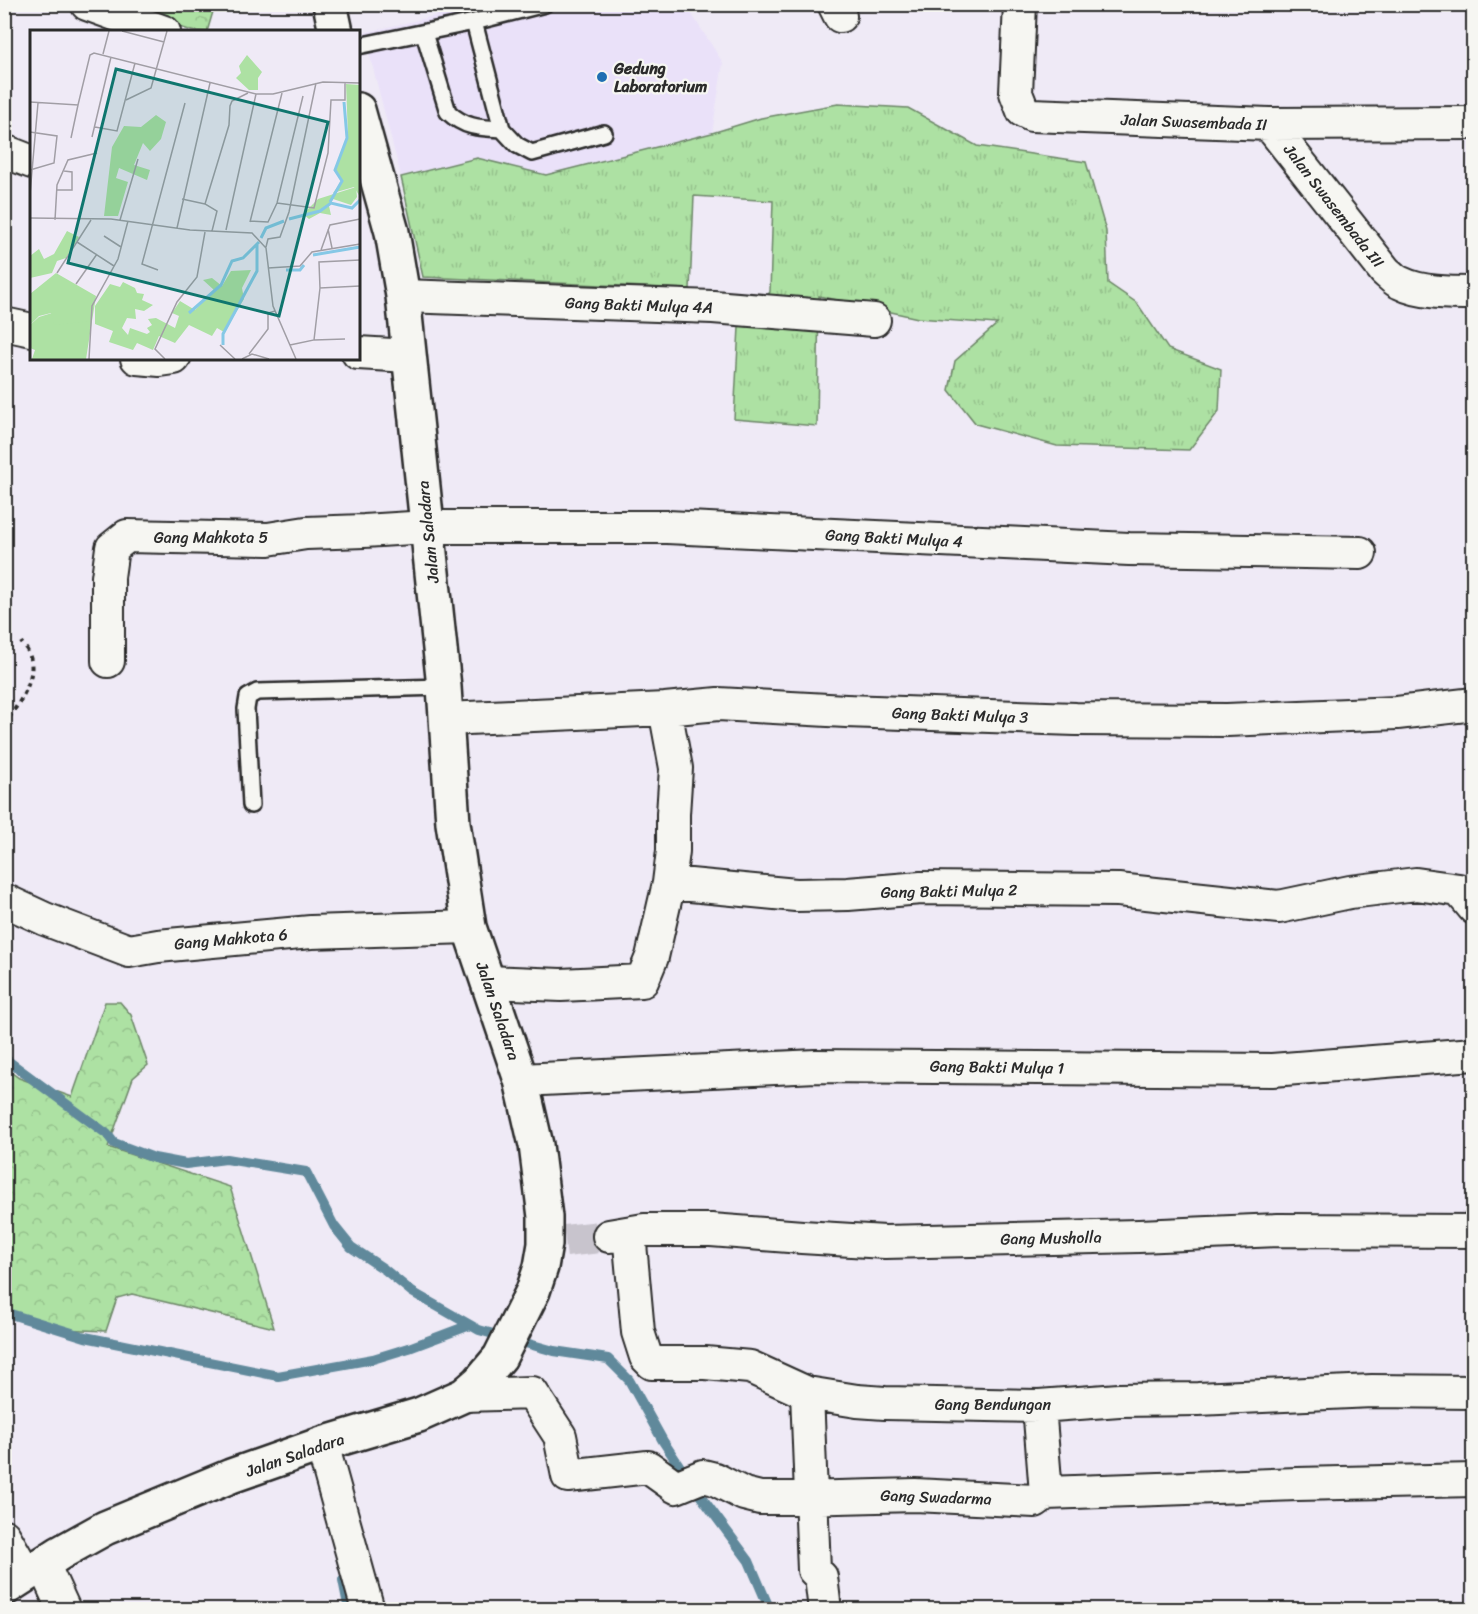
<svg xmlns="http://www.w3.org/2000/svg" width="1478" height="1614" viewBox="0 0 1478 1614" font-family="Sriracha,sans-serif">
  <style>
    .built { fill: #eae1f9 }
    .grass { fill: url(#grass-tufts); stroke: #6c8667; stroke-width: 1.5 }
    .forest { fill: url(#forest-crowns); stroke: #6c8667; stroke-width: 1.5 }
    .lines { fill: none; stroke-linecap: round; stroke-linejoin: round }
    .stream { stroke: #61899b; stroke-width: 10 }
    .minor-tunnel { stroke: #c8c4cd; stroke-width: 32; stroke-dasharray: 32 16; stroke-linecap: butt }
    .service-casing { stroke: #2b2b2b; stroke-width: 20 }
    .minor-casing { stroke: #2b2b2b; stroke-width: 36 }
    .tertiary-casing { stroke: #2b2b2b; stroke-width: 38 }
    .path { stroke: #2b2b2b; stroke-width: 4; stroke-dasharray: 4.5 4.5; stroke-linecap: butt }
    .service { stroke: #f6f6f2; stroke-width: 15 }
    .minor { stroke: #f6f6f2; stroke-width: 32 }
    .tertiary { stroke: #f6f6f2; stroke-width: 33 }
    .poi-dot { fill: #1f6fb2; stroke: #f6f6f2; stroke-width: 2 }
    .labels { text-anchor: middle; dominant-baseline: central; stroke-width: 4.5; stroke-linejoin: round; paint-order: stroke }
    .poi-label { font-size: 16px; font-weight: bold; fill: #2b2b2b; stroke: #f6f6f2; text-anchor: start }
    .street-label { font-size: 16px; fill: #2b2b2b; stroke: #f6f6f2 }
    .inset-river { fill: none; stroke: #85c8e6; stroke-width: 3 }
    .inset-road { fill: none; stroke: #a19ea5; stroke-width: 1.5 }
    .view { fill: #0f766e; fill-opacity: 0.15; stroke: #0f766e; stroke-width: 3 }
    .inset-edge { fill: none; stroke: #2b2b2b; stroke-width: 3 }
  </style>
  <defs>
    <pattern id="grass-tufts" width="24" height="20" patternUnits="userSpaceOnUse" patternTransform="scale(1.5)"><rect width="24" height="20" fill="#ade1a3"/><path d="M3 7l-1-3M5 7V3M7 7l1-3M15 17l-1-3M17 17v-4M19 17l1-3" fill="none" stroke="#95c18c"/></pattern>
    <pattern id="forest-crowns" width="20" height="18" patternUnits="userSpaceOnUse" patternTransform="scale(1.5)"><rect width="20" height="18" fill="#ade1a3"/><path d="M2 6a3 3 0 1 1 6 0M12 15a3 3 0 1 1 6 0" fill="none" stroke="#95c18c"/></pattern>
  </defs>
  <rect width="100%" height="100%" fill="#efeaf6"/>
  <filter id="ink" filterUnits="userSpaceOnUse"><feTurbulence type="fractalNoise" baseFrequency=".0167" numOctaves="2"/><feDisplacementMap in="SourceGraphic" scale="12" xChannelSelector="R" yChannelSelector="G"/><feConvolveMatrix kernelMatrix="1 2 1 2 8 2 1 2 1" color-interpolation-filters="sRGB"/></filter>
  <g filter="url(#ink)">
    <path class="built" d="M480,5H686L723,63L712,133L546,175L477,158L401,177L364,33Z"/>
    <path class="grass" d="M838,104L908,108L977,146L1086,162L1106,231L1108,283L1137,303L1168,349L1221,369L1219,411L1189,450L1057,446L976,424L949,390L955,361L997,324L918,318L819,296L817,426L734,419L739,327L770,292L773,201L694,196L690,289L423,277L401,177L477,158L546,175L712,133L761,118Z"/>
    <path class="forest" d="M114,5H215L207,32L192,31Z
      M105,1002H120L131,1015L148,1065L133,1078L108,1147L230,1187L274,1328L132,1294L117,1298L106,1331L58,1329L5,1316V1068L19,1078L72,1097Z"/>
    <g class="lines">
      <path class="stream" d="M4,1058L107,1134L114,1143L154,1158L186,1164L226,1159L306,1172L334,1226L351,1247L384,1269L412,1292L479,1330L554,1351L608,1359L629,1380L663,1441L688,1479L749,1561L770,1610
        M4,1312L85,1337L278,1376L373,1359L409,1348L470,1325
        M343,1580L349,1610"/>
      <path class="minor-tunnel" d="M565,1241L609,1236"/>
      <g class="service-casing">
        <path id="service" d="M474,22L502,129L517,145L532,153L604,133
          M424,33L448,112C465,128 480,128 502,129
          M358,46L474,22L545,4
          M251,805L246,709L248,697L257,692L444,687"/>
      </g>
      <g class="minor-casing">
        <path id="minor" d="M87,4L164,32
          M834,4L840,16
          M1020,4L1016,93L1023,111L1031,115L1269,124L1474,123
          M1269,124L1385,271C1390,275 1395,281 1401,283C1420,293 1452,293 1474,293
          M4,151L32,162
          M403,296L713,307L874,320
          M4,324L32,330
          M358,353L409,356
          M137,358L160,360L174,358
          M108,661V577L112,548L127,536L268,539L306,533L364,531L427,527H667L1129,549L1360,553
          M665,709L676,768L673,814V851L669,883
          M446,719L665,709L718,704L846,711L1076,719L1227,720L1397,713L1474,704
          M4,900L45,919L129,951L158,946L311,932L469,927
          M488,982L561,985L642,981L652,957L669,883L796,895L848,894L921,888L1118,890L1279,907L1350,892L1416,884L1459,890L1474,908
          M521,1080L816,1066L1272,1070L1474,1054
          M629,1233L638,1332L646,1357L652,1363H705L750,1367L807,1393L857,1401L885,1403L1039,1406L1119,1400L1198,1399L1372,1391L1474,1392
          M609,1236L644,1230H711L802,1237L885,1242L1139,1236L1278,1230L1474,1231
          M807,1393L814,1570L821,1577L825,1610
          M464,1395L532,1393L560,1436L568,1476L648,1467L676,1487L703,1476L715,1479L744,1494L760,1498H800L915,1495L1035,1501L1046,1493L1297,1484L1474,1480
          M1039,1406L1046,1493
          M322,1444L368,1610
          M4,1536L26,1574
          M43,1564L64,1610"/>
      </g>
      <g class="tertiary-casing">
        <path id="tertiary" d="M330,4L336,32
          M4,1589L60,1553L105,1528L231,1476L322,1444L419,1415L464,1395L479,1382L500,1357L533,1291L541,1267L545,1244V1217L536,1145L521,1080L469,927L453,823L444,687L403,296L392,232L358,110"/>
      </g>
      <path class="path" d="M4,725C17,705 39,679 29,654C28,650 23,645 21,642"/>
      <use href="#service" class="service"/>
      <use href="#minor" class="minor"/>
      <use href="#tertiary" class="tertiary"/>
    </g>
  </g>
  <circle class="poi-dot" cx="602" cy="77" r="6"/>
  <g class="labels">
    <g class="poi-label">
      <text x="614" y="68">Gedung<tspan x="614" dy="18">Laboratorium</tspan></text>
    </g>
    <g class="street-label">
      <text transform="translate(1194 122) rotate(2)">Jalan Swasembada II</text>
      <text transform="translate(1334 206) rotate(52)">Jalan Swasembada III</text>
      <text transform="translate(639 305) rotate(2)">Gang Bakti Mulya 4A</text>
      <text transform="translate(428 532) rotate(-96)">Jalan Saladara</text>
      <text x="211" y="537">Gang Mahkota 5</text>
      <text transform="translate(894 538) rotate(3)">Gang Bakti Mulya 4</text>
      <text transform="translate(960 715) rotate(2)">Gang Bakti Mulya 3</text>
      <text transform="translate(949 891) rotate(-1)">Gang Bakti Mulya 2</text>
      <text transform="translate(231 939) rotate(-5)">Gang Mahkota 6</text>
      <text transform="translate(498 1011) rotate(71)">Jalan Saladara</text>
      <text transform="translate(997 1067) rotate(1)">Gang Bakti Mulya 1</text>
      <text transform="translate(1051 1238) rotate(-1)">Gang Musholla</text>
      <text x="993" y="1404">Gang Bendungan</text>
      <text transform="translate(295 1455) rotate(-19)">Jalan Saladara</text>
      <text transform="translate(936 1497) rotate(2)">Gang Swadarma</text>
    </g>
  </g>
  <g transform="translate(30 30)">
    <rect width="330" height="330" fill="#efeaf6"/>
    <path d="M316,54L330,55V167L324,157L303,163L312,151L305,140L318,107ZM126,85L136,92L131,109L120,121L113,113L104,135L120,140L117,150L89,138L86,148L98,152L88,186H74L82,117L94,96L111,97Z" fill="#ade1a3"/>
    <path d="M217,25L232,42L228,48V60H219L206,48L211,43L209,36ZM326,157L327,167L321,175L303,169L299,176L301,185L290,183L279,189L273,184L288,169ZM37,201L49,207L36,228L27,231L22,243L0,248V226L9,219L14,229L24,224ZM221,240L212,258L214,269L194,302L187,298L182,306L159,295L145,313L129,306L123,320L107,313L103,320L79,312L83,301L65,294V276L80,254L90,257L93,252L105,258L107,263L114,264L112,270L123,275L114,281L105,279L106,289L97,288L92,298L98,305L100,298L117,304L120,302L117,298L122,295L118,289L126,288L145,298L149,286L142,283L150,271L165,280L184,260L173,250L182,248L192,256L201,241ZM22,283L62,291L56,329H2L5,320L0,318V295L9,287Z" fill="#ade1a3"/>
    <path d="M26,243L66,266L62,291L24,295L21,283L9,286L0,295V264Z" fill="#ade1a3"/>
    <path class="inset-river" d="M300,172L312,151L305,140L317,108L314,72M259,189L290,181L301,173L322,178L330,170M231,208L236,198L254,191M283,225L330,217M256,240H270L274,235M159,283L191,255L202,231L213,228L229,212M193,315V304L227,241V215"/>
    <path class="inset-road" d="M92,1L134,12M73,24L79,1M96,70L121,58L137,1M0,72L48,75L60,25L64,23L226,64H243L293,52L330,53M65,97L87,101L105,33M0,102L27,106L24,133L0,140M62,107L81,27M41,108L48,75M26,160H42V142L34,141M0,164L8,73M152,169L175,174M247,173L284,178L298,123L301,70H315V52M0,188L81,189L160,200L222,203L236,218L243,276L266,329M25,190L27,155L38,130L67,123M90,190L108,129M220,191L238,192L247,173L273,66M220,192L252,63M147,198L180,53M298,199L302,218M196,200L226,64M182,201L187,181L175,174L199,95L200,76L202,71L218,63M74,206L91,217M47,212L84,236M236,217L238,209L250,207L259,182L286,53M291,220L300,195L330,189M330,230L289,232L290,258L330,256M238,238L270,236L282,222L330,214M128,240L112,234L155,73M27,243L61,190M46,254L67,224M284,310L315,309M190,315L205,329M260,315L284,310L290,258M219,324L238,299V283L245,281M59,329L62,276L88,229L98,191M135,329L125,319L147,272L167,247L175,202M212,329L222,324L239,329"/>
    <path class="view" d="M86,39L298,92L249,286L38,233Z"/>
    <rect width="330" height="330" class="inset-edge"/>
  </g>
  <rect width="1478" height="1614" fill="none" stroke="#f6f6f2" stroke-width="24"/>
  <rect x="12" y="12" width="1454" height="1590" fill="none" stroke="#2b2b2b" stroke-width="2" filter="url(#ink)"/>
</svg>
